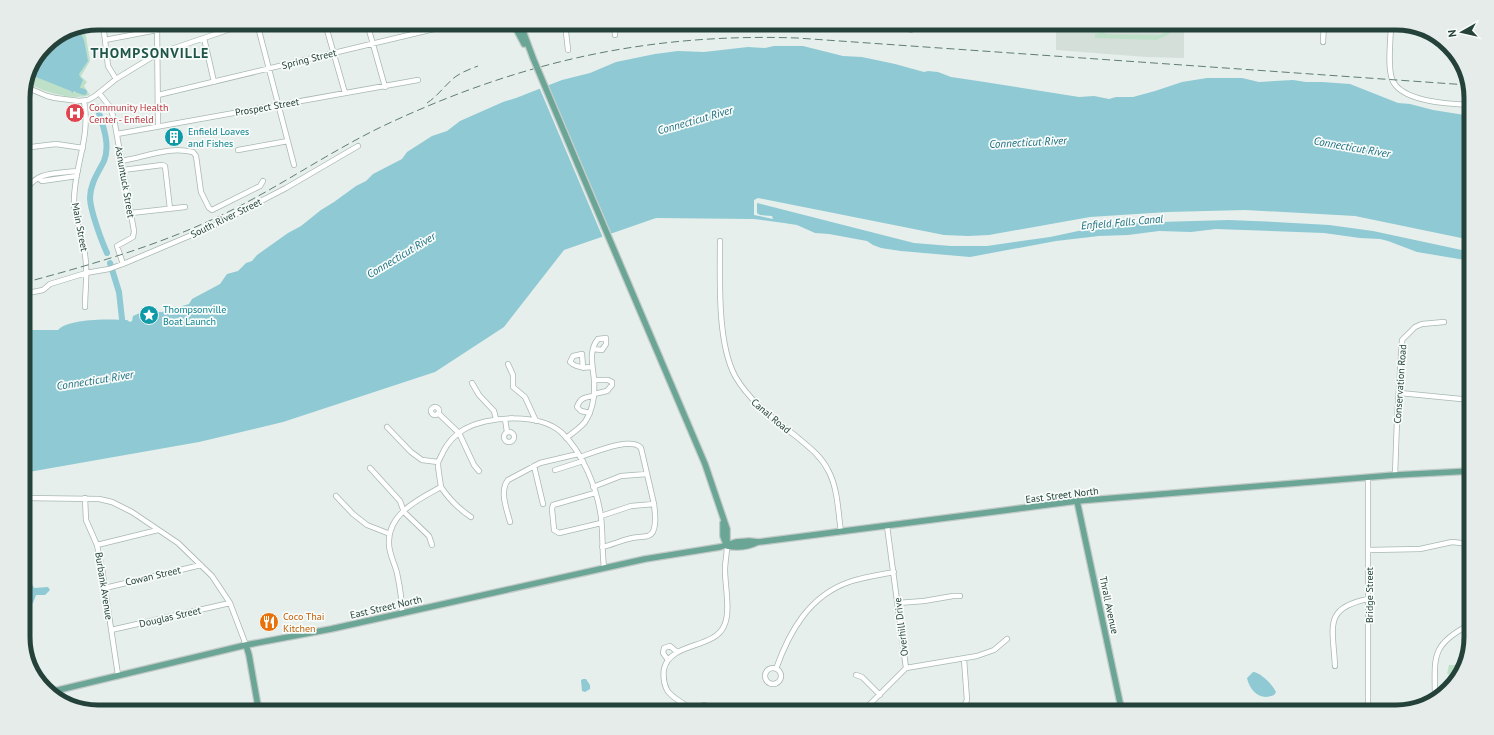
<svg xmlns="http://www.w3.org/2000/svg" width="1494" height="735" viewBox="0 0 1494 735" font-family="'PT Sans',sans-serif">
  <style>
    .built { fill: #d4dfda }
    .green { fill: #bfe0c8 }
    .water { fill: #8ec9d4 }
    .pier { fill: #e6efeb }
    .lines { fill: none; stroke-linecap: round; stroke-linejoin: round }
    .river { stroke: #8ec9d4; stroke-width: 6 }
    .minor-casing { stroke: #a8b8b2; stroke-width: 6 }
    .major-casing { stroke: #c2cac8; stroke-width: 8 }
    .minor { stroke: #fff; stroke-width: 4.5 }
    .major { stroke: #6aa596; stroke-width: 5.5 }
    .rail { stroke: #5f7d75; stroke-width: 1; stroke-dasharray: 8 4; stroke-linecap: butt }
    .major-bridge-casing { stroke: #c2cac8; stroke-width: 8; stroke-linecap: butt }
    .major-bridge { stroke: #6aa596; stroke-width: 5.5 }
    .labels { text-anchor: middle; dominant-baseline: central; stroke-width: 3.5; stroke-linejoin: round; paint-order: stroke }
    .street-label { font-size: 10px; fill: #24423a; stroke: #f7fbf9 }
    .health-label { font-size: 10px; fill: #be3a42; stroke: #f7fbf9; text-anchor: start }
    .culture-label { font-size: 10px; fill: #0d838f; stroke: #f7fbf9; text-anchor: start }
    .food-label { font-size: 10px; fill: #c56008; stroke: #f7fbf9; text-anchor: start }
    .water-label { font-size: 11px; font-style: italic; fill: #1c6f80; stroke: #f7fbf9 }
    .district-label { font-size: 14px; font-weight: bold; letter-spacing: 1px; fill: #1f5548; stroke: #f7fbf9 }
    .rim { fill: none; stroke: #24423a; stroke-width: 5 }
  </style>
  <rect width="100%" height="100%" fill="#e6efeb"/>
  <path class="built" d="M638,23H776V27L638,31Z
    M1056,23H1184V58L1146,57L1056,50Z"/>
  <path class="green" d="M1092,23H1095L1100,30L1107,34L1160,35L1169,30L1173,23H1176C1173,34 1165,36 1157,40L1095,38V34L1099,33Z
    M1107,23H1161V31L1107,30Z
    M82,26L86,36L90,61L81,76L87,82L84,86L90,95C72,101 43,92 28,83L45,45L69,29Z
    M1449,665H1465L1463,670L1459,676L1447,674Z"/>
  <path class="water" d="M77,27L84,40L88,61L79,74L80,77L83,80L78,92L75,90L72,93L71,91L31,75L45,45L69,29Z
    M774,46H803L843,56L862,57L895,64L924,72L928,71L938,72L951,77L978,81L1079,97L1094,96L1109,99L1116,97H1133L1155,91L1182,82L1207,78H1242L1259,82L1293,80L1306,82H1322L1350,84L1398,103L1410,104L1433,110L1471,116V240L1355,216L1245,210L1167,212L1090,217L989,235L968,236L944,235L758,198L754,200V215L773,219L772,216L760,215L757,213V203L914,243L951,246H987L1050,237L1097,227L1126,223L1228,220L1275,222L1329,225L1373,231L1471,252V261L1417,252L1388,241L1380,239L1360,238L1324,233L1216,229L1191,232L1159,231L1128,235L1099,236L1056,241L970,257L901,251L881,248L873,245L867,241L829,234L815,233L797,225L784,223L754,219L656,218L564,250L504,327L435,372L283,422L199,442L23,473V330H58C69,318 111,319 127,320L130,322L132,321L133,316L144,311L153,310L158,312H162L174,309L175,306L179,307L189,304L192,299L220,284L227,274L238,271L246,263L252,261L257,255L288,233L301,226L321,210L334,202L356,186L366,181L373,174L402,159L407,152L432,136L447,131L460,121L503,102L516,98L562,80L590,73L616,62L655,54L678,51L704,52L748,47L765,48Z
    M32,584L34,588L48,587L50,590L45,595H36L33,603L23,605V585Z
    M1253,672C1260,672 1273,685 1276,692L1274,695C1261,701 1250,692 1247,678Z
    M583,679H586L590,685V689L585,692L582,691L581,680Z"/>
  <path class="pier" d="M548,84L612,235L603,238L539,87Z"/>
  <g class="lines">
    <path class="river" d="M73,86L78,90L84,92
      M97,107C102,123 111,144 104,161C98,173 90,184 90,198C90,210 102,242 107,253
      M110,263L119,292L123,328"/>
    <g class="minor-casing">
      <path id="minor" d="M103,23L108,66L116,79
        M157,23L158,126
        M257,23L294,165
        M325,23L345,93
        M367,23L385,87
        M565,23L568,50
        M614,23L615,35
        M909,23L911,30
        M1014,23H1019
        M1391,23C1391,39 1387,64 1392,79C1400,102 1450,104 1471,105
        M795,26V23
        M833,27V23
        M871,29V23
        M204,38L214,82
        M105,40L157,30
        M1323,42L1324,23
        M26,87L47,96L55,98L79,101L88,100L95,96L116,79L157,54L248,23
        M99,93L110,107L114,119L134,231L133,237L117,246L123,264
        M158,95L459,23
        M23,97L28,88
        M84,101C91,138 74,166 74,201C74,220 83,237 85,255C88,272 85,290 85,307
        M117,134L418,80
        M23,148L56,144L83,148
        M238,150L288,141
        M121,161C146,157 168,146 193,152L196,156L201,192L209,208L212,210L260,186L263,181
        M123,170L162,165L165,166L170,209
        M38,178L42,181L77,176
        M23,194C37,170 53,174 78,171
        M131,213L185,207
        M720,241C720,280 717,342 735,376C750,402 774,419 797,437C809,447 821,456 828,470C838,488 838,512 841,532
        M23,294L43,290L50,284L86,273L109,269L123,264L213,226L286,188L358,146
        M508,364L513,375V387L525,397L536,421
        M583,368L582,354L573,356L570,362C576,368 584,368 592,367
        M472,383L479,395L494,411L496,419
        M1400,393L1471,400
        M594,394L607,391L612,385V382L608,380H594
        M431 411a4 4 0 1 1 8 0a4 4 0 1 1-8 0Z
        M438,413L459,433L474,465L479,471
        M590,413L581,411L577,407C580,398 585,397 594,396
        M505,419L507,432
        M387,427L411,452L422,460L438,462
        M504 437a5 5 0 1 1 10 0a5 5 0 1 1-10 0Z
        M566,438C573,433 580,428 585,422C593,410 595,394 594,380C593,366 588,351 598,339L606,338V344L602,350L593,349
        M580,457C593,453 631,436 641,448L654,504C655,512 658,533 648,536C643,537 637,537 632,538C622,540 612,545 602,547
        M534,466L543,504
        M370,468L400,501L404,512L429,536L432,545
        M555,470L583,461
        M1395,475L1397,420L1402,340L1415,327L1422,324L1444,322
        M441,487C449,499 459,509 471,517
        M593,487L621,476L647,474
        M595,493L553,505L552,509L554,530L559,533L601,523
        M336,496L353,514L367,525L390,534
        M23,498L99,499L112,502L132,512L178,543L212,576L230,603L246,645
        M85,498L86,520L97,545L102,569L118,675
        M601,516L631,506L654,504
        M510,522C507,510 499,491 508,480L540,463L578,454
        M97,545L158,530
        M1369,550L1420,549L1452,542L1461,543L1471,547
        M105,588L201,565
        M898,603L924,601L953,596H960
        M402,613C402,599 400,587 397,573C395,564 389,554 389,544C387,514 419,499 441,487C440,479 438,470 438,463C439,459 442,455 443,452C448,442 455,435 463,430C487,415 541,413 562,433C583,453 597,488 601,517C603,534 602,551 604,568
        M111,630L230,603
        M668,660L663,653L664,648L670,646L677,652
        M1335,666C1333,627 1323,608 1368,599
        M906,668L977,656L994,650L1007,639
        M765 676a8 8 0 1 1 16 0a8 8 0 1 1-16 0Z
        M776,669C789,632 809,596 849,582C863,577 879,575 894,572
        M856,675L862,677L880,695
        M1435,700C1435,658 1429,645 1471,624
        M692,711L704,705L709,707L711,712
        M692,712C687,703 673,700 667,690C664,684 663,676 664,669C670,642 714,649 724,626C731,612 725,586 725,570C725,562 727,554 727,546
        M865,712L867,707L906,668L887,526
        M961,712L967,700L964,659
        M1368,712V478"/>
    </g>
    <g class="major-casing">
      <path id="major" d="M513,23L524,44
        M520,23L533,58
        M578,165L705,464L727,529V546
        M1077,501L1122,712
        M723,523V536L726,544
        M727,546C738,548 748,547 758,542
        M246,645L249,655L259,712
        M50,692L246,645L331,629L645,559L720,547L736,542L749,541L759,542L1077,501L1395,475L1471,471"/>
    </g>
    <use href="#minor" class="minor"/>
    <use href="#major" class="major"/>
    <path class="rail" d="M427,103C438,96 445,85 455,77C462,72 470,69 478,66
      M23,283C94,264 164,244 230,211C286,183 338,146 396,120C527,60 653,33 797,38L1468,85"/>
    <g class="major-bridge-casing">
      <path id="major-bridge" d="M533,58L578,165"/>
    </g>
    <use href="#major-bridge" class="major-bridge"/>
  </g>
  <defs>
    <g id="hospital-disc" transform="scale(1)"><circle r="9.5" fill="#e0444e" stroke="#f7fbf9"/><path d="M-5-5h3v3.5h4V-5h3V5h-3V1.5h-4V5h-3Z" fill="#fff"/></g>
    <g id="building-disc" transform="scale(1)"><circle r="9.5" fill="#0f9aa8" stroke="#f7fbf9"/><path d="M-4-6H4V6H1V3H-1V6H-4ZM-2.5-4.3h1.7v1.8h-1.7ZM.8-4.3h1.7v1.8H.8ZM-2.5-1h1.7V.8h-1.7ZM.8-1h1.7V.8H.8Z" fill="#fff"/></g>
    <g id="sight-disc" transform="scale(1)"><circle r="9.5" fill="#0f9aa8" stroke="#f7fbf9"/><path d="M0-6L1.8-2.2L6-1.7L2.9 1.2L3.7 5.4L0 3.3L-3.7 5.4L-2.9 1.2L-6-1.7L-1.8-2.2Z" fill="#fff"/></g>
    <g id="restaurant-disc" transform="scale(1)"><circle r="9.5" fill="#e8710a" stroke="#f7fbf9"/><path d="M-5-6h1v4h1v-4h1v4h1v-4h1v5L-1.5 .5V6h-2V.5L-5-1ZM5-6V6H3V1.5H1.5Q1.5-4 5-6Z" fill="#fff"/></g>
  </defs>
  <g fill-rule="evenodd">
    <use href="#hospital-disc" x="75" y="113"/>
    <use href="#building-disc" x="174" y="137"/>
    <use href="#sight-disc" x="149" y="315"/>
    <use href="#restaurant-disc" x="269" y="622"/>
  </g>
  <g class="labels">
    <g class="street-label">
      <text transform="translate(309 59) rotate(-14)">Spring Street</text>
      <text transform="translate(267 107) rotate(-10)">Prospect Street</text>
      <text transform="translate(125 182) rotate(80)">Asnuntuck Street</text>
      <text transform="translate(226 218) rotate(-26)">South River Street</text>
      <text transform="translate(80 227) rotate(79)">Main Street</text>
      <text transform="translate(1400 384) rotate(-86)">Conservation Road</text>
      <text transform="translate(771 416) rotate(40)">Canal Road</text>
      <text transform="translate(1062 495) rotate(-7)">East Street North</text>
      <text transform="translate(153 576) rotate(-13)">Cowan Street</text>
      <text transform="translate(104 586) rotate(81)">Burbank Avenue</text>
      <text transform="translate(1369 595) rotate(-90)">Bridge Street</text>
      <text transform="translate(1109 605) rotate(78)">Thrall Avenue</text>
      <text transform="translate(386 607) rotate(-13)">East Street North</text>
      <text transform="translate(170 617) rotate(-13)">Douglas Street</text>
      <text transform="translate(901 627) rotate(-97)">Overhill Drive</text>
    </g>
    <g class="health-label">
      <text x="89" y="107">Community Health<tspan x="89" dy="12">Center - Enfield</tspan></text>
    </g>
    <g class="culture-label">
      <text x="188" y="131">Enfield Loaves<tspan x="188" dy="12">and Fishes</tspan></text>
      <text x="163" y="309">Thompsonville<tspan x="163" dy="12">Boat Launch</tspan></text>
    </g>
    <g class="food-label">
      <text x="283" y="616">Coco Thai<tspan x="283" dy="12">Kitchen</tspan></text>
    </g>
    <g class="water-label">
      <text transform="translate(695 120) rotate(-16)">Connecticut River</text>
      <text transform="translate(1028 142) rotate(-3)">Connecticut River</text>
      <text transform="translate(1352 147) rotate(10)">Connecticut River</text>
      <text transform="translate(1122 222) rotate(-5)">Enfield Falls Canal</text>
      <text transform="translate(401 255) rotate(-31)">Connecticut River</text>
      <text transform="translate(95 380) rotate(-9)">Connecticut River</text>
    </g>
    <g class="district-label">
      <text x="150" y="53">THOMPSONVILLE</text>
    </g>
  </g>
  <path d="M0 0H1494V735H0ZM98 30H1396A68 68 0 0 1 1464 98V637A68 68 0 0 1 1396 705H98A68 68 0 0 1 30 637V98A68 68 0 0 1 98 30Z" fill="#e6ecea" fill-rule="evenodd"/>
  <path class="rim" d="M98 30H1396A68 68 0 0 1 1464 98V637A68 68 0 0 1 1396 705H98A68 68 0 0 1 30 637V98A68 68 0 0 1 98 30Z"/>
  <g transform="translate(1462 32) rotate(262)" stroke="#f7fbf9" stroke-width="3" paint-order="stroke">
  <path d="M0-3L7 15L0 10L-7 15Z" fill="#24423a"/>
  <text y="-6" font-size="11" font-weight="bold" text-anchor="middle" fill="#24423a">N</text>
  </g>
</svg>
